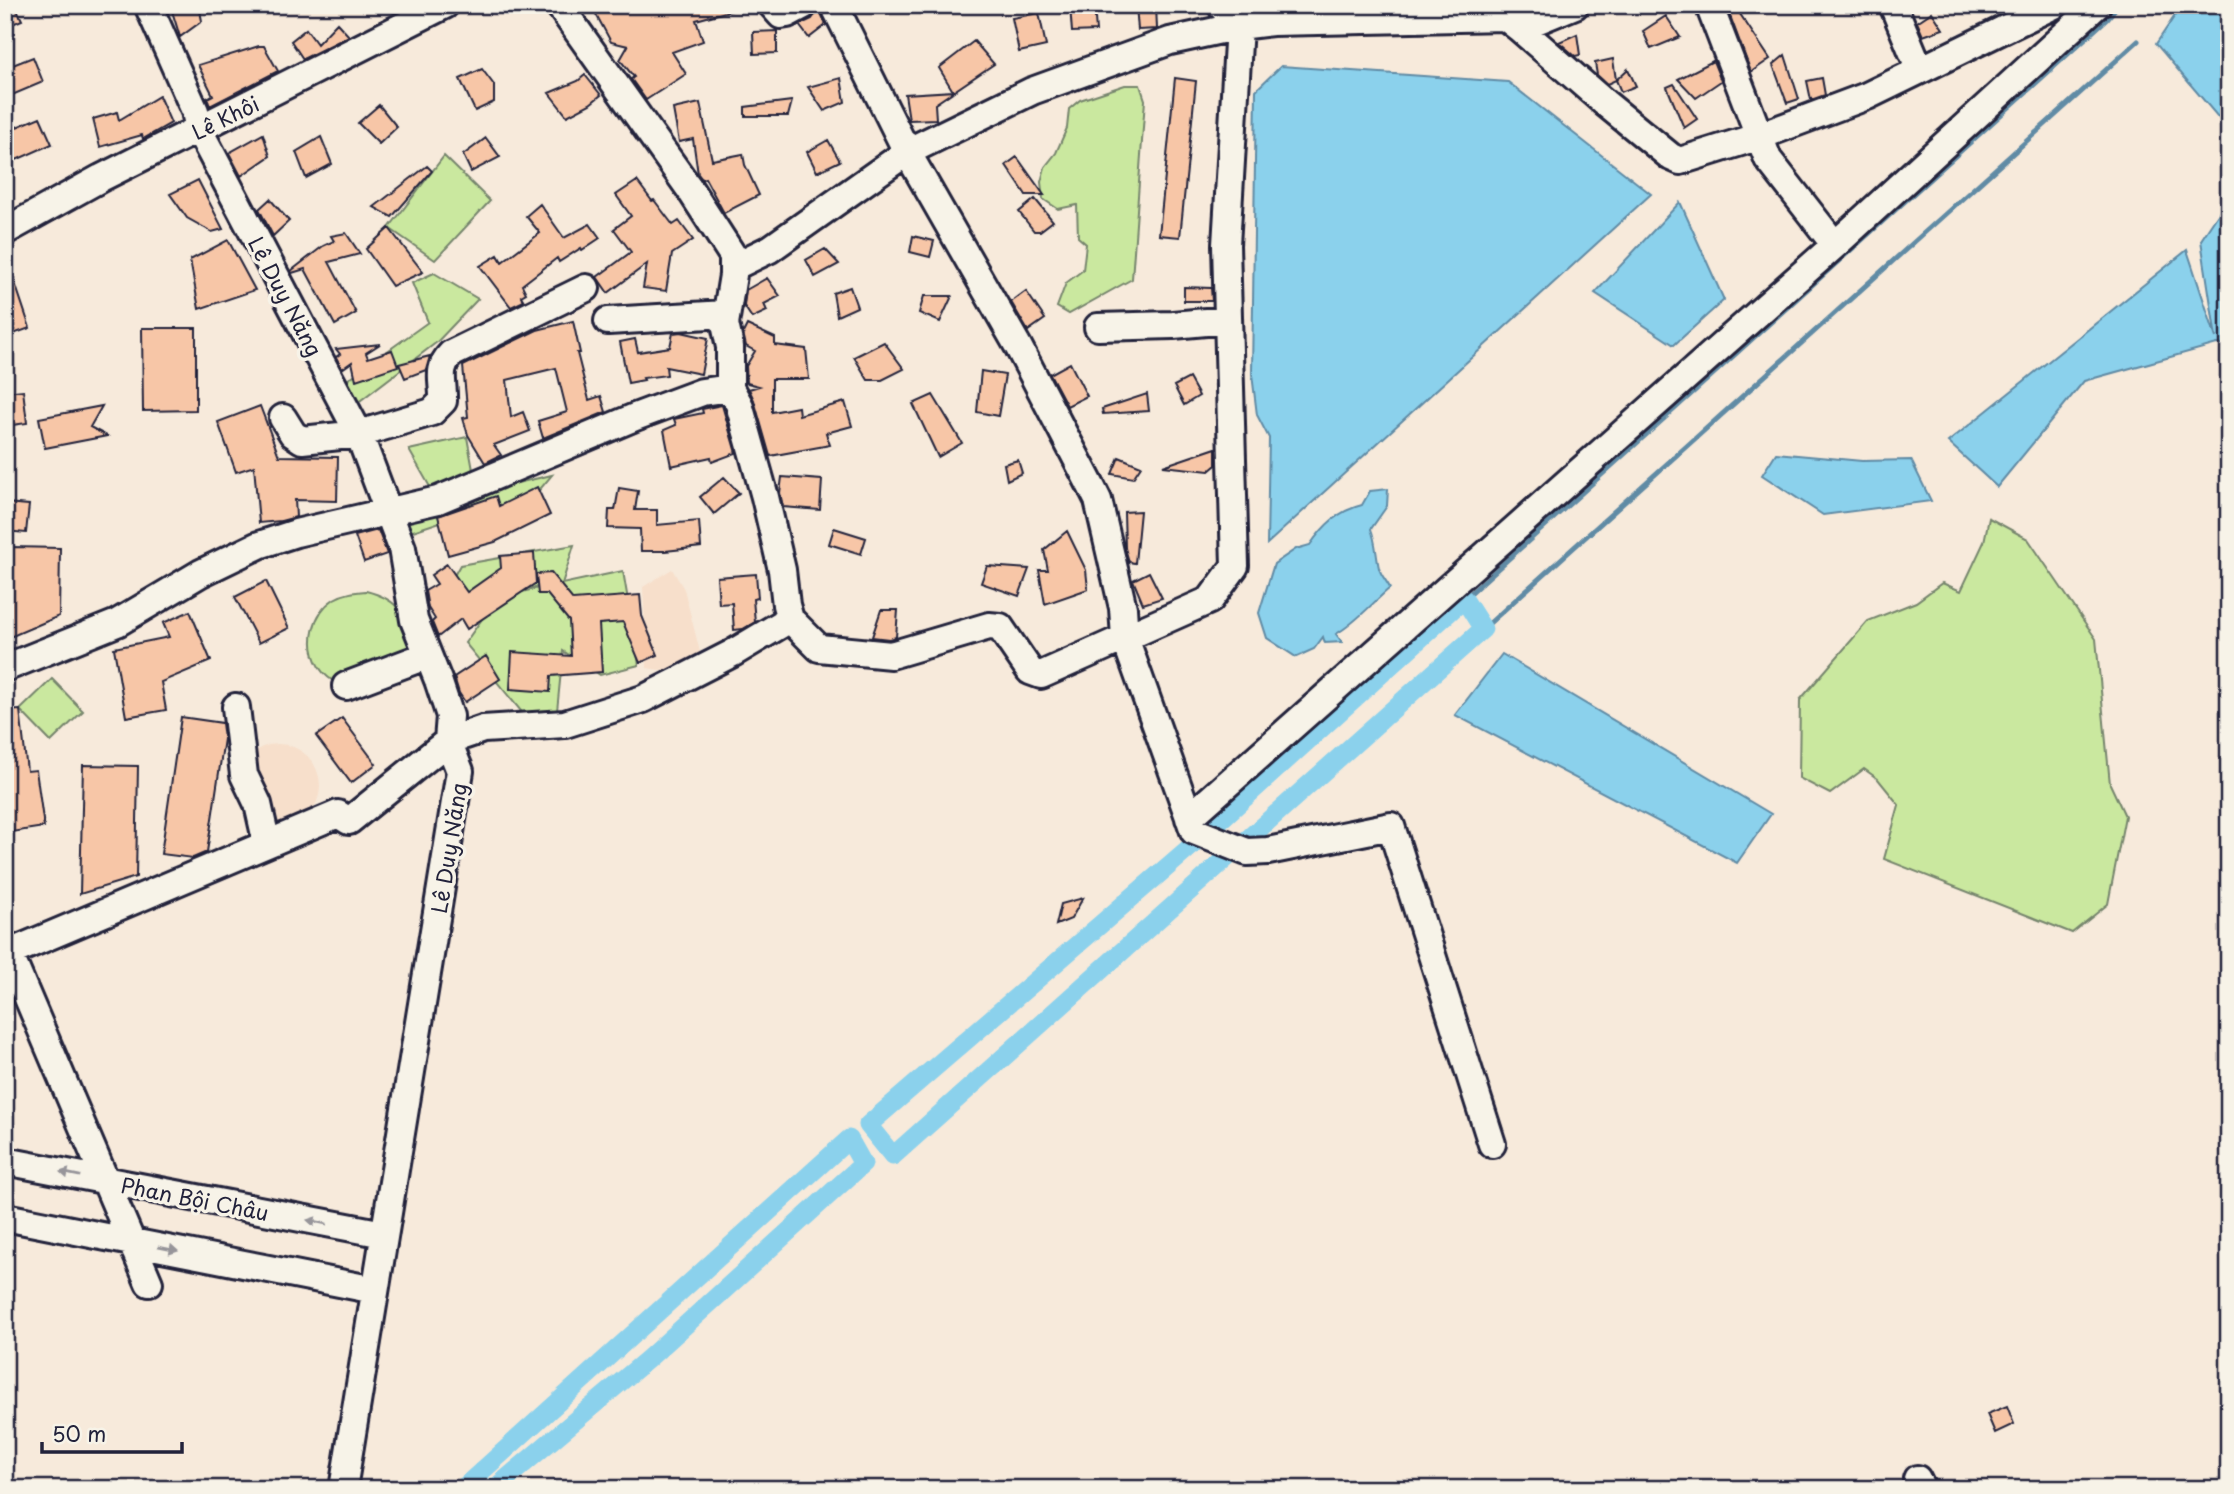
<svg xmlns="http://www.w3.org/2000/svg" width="2234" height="1494" viewBox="0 0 2234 1494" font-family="'Playpen Sans',sans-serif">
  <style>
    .built { fill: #f7dfcb }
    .green { fill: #cae89f; stroke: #76856d; stroke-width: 2 }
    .water { fill: #8bd1ec; stroke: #618ba5; stroke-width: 2 }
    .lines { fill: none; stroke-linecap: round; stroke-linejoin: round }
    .stream { stroke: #618ba5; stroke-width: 5 }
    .canal { stroke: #8bd1ec; stroke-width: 19 }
    .building { fill: #f7c6a7; stroke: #22223b; stroke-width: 2 }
    .minor-casing { stroke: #22223b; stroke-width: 32 }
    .minor { stroke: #f7f3e8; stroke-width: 26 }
    .oneway { fill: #97959a }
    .labels { text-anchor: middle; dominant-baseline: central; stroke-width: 7; stroke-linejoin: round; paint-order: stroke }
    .street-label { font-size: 21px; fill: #22223b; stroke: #f7f3e8 }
  </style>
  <rect width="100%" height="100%" fill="#f7eadb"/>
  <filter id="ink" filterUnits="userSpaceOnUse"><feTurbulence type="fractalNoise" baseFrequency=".0143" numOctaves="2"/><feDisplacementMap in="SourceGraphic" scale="14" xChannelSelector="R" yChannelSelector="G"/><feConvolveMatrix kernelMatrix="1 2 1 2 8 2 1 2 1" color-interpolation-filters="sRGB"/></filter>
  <g filter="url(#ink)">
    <path class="built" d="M672,569L684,589L701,656L679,673L647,668L643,587Z
      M236 786a42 42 0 1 1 84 0a42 42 0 1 1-84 0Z"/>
    <path class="green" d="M1125,85H1140L1145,100L1132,279L1069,314L1057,307L1066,283L1083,270L1086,244L1078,237L1077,205L1058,209L1043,199L1041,182L1045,167L1056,153L1067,128L1069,109L1080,100Z
      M444,156L490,201L435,260L389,228Z
      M434,273L478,299L437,342L344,413L329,393L428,322L412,283Z
      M467,437L475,481L440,501L552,475L526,506L473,511L401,535L391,512L438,501L409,450Z
      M1989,518L2028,539L2096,639L2110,784L2125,816L2108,904L2072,933L1884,859L1899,805L1878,779L1864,769L1830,794L1799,778L1800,700L1868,621L1916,602L1942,583L1961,591L1984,542Z
      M574,545L562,584L623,571L639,665L600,675L563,651L557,711L525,716L465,643L497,598L547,586L485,593L443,595L460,565Z
      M366,591C398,599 412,617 410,650L344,688C335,682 325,677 319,667C305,644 313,613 334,599C344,593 355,592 366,591Z
      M52,679L83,711L51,742L20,710Z"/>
    <path class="water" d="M2182,5H2229V130L2156,44Z
      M1281,66L1508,82L1651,194L1267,544L1269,438L1257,415L1252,374L1256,90Z
      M2229,198V345L2217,344L2084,381L1997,487L1948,442L2187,250L2216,338L2201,240Z
      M1680,202L1724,300L1674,345L1595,293Z
      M1776,453L1862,461L1911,460L1931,501L1823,515L1762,475Z
      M1388,489L1387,506L1371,529C1376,542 1376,555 1379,568C1381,576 1387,581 1390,588C1371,604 1357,622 1336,634L1342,642L1325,643L1323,637L1314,649L1296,657L1267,638L1259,613L1274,564L1296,549L1310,545C1324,525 1338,511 1362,505L1370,491Z
      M1502,654L1771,814L1737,863L1455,715Z"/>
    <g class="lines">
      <path class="stream" d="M1464,599L2107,19L2118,5
        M1483,629L2138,41"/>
      <path class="canal" d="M1464,599L1483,629L893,1156L868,1125L1195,843Z
        M462,1489L849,1139L863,1164L648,1359L494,1489"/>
    </g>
    <path class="building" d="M5,5H15L22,20L5,27Z
      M180,5H199L202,21L180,37L172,11Z
      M591,5H733V10L696,20L703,41L672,52L686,74L646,100L631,79L634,77L620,60L628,46L611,42Z
      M1094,5L1096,31L1072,32L1070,6Z
      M1136,5H1156L1157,29L1138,30Z
      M1726,5H1734L1770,59L1751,72Z
      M819,8L826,25L809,38L799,25L812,19Z
      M1932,12L1943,29L1923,36L1917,22Z
      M1039,13L1046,46L1019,52L1012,18Z
      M1666,16L1680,37L1651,49L1643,31Z
      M337,23L349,36L303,59L291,41L306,29L317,44Z
      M777,31V53L754,54L753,32Z
      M1577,34L1580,55L1575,56L1559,42Z
      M974,41L994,64L935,104L936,119L909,120L905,94L953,91L939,68Z
      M259,46H264L278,71L210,106L207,98L213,95L198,65Z
      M1785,55L1799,99L1787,103L1773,65Z
      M33,57L43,82L5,98V68Z
      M1613,59L1616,80L1607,84L1597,75L1595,63Z
      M1713,61L1721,81L1696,98L1678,79Z
      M482,69L494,85V102L475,111L460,79Z
      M1628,69L1636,86L1621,92L1616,80Z
      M585,75L601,95L590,104L567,116L549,93L578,81Z
      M841,78L845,102L824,111L808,87Z
      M1175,78L1196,81L1180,237L1159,235Z
      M1822,78L1825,95L1811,100L1807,81Z
      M1674,84L1697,119L1684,128L1667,87Z
      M159,96L171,123L143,139L142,135L100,147L93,119L117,112L119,120Z
      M792,101L788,116H745V107Z
      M700,103L712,160L743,154L745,165L759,195L724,213L705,178L702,179L698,174L693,139L679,142L673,109Z
      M379,105L397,127L379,144L358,123Z
      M40,117L52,144L5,165V132Z
      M263,134L270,156L241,176L229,153Z
      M321,137L332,164L306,178L296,152Z
      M486,138L500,157L471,172L463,155Z
      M828,140L840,161L817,172L807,152Z
      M1017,157L1044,195H1026L1006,165Z
      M427,166L432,171L392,217L374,207Z
      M198,180L223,229L212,232L187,218L170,194Z
      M637,181L652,201L654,200L673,225L679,221L693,240L672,254L666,291L643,288L647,264L608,293L597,277L631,252L614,229L631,216L616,195Z
      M270,199L289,221L273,236L259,209Z
      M1035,199L1053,221L1040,231H1034L1019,212Z
      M540,204L564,238L590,224L600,238L582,250L581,248L559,262L557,258L522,285L526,293L521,296L524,301L511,307L480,266L498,255L502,262L540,233L526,216Z
      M389,228L423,272L392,286L366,249Z
      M346,233L360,254L329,262L356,313L335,325L305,269L292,273L291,271L323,246L334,241L331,236Z
      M913,236L934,241L930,257L910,252Z
      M228,240L255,290L199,309L190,260Z
      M825,249L839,264L815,277L806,260Z
      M5,262H8L30,328L5,337Z
      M767,278L780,296L764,304L767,311L752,318L744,306L746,290Z
      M850,287L857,307L837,316L833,293Z
      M1184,287L1211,288L1212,301H1184Z
      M1026,291L1045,319L1028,331L1011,302Z
      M924,296H952L940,322L919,313Z
      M573,321L580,353H577L589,400L601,396L606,412L543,438L538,421L567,412L556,368L507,380L511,417L523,412L530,431L494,445L501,455L485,463L468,435L463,418L468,417L463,366L537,330Z
      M747,325L775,338V345L806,349L809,379H772V412L798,407L799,415L845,402L852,426L826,433L830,445L770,456L754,400L749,389L759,386L747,383L746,366L755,351L746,346L743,333Z
      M142,328H196V410L143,411Z
      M681,332L708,338L701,374L666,367L667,375L643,378L644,380L628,383L620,342L635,339L638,352L670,347L673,333Z
      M884,342L904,369L882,380H868L854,357Z
      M380,344L366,353L368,358L392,350L398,366L356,380L352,362L342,369L336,357L340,354L336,349Z
      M430,356L426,370L405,378L399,364Z
      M1070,363L1087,396L1067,406L1050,374Z
      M981,371L1005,375L998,416L977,412Z
      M1189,378L1199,396L1184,405L1174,386Z
      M23,390L27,423L5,426V392Z
      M1147,394L1149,411L1103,414L1102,409Z
      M933,395L962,443L938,457L913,404Z
      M722,405L736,453L712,462L711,457L671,466L664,430L676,425L674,419L703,413L702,409Z
      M102,406L90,427L107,436L45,448L39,418Z
      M260,406L279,456L338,457L337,501L295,500L296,517L281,521L259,523L254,466L236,472L218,422Z
      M1216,448V465L1209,471L1163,466Z
      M1119,457L1141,466L1133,478L1112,474Z
      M1018,460L1022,473L1007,480L1004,464Z
      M724,477L739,493L714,514L700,497Z
      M782,477L822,480L820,510L783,507L780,493Z
      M537,487L550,515L495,542L448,555L438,516L496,496L499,506Z
      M619,488L638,491L635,510H657V525L699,521L701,547L665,551H641L640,529L608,528L609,510H615Z
      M5,503L29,505L26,533L5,531Z
      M1140,511L1135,563L1129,562L1125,548L1124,512Z
      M834,528L866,538L861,554L829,544Z
      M378,530L387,554L364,562L355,536Z
      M1067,531L1086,570L1088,589L1045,604L1039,570H1048L1044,550Z
      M12,547L60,548L59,616L10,637Z
      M534,553L536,583L467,629L461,619L438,637L432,622L435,619L428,608L425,591L437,584L431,575L447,564L467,592L501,568L500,556Z
      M987,566L1029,569L1019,596L981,583Z
      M1149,572L1162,598L1143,604L1133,580Z
      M551,573L573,600L640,595L642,616L658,655L640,663L623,622L599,624L602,672L551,676L550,692L510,689L512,652L571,656L569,621L547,594H538L536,574Z
      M756,574L758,598L753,599L755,622L743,629L734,630L732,603L719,604L717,577Z
      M266,581L289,628L259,643L235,597Z
      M881,610H898L896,637L889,639L872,637Z
      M190,611L211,661L161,682L166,710L126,717L114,648L169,637L163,623Z
      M486,656L500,679L465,702L459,693L454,677Z
      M20,710L27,771L36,770L44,827L5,833V711Z
      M181,717L222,723L224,739L207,852L193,858L161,854Z
      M342,718L376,764L351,783L316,736Z
      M83,765L138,766L136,877L80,894Z
      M1083,898L1071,919L1056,925L1061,904Z
      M2007,1406L2014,1424L1995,1433L1987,1414Z"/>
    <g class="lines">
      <g class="minor-casing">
        <path id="minor" d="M148,5L195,111L199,130L359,434L402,548L414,620L438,680L450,716L448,741L460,771L343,1489
          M559,5L689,188L733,256V275L725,324L730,347V388L739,404L765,497L782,570L786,605L790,619
          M772,5L781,15L787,14L804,5
          M834,5L907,152L1018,346L1092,488L1098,500L1123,608L1125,638L1194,831L1247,852L1268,851L1391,826L1492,1144
          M1709,5L1768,159L1835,245
          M1893,5L1920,70
          M1519,28L1605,103L1671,157L1680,161L1760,136L1867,96L2054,5
          M5,231L101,178L445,5
          M733,267L770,249L907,152L1032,91L1170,41L1239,26L1272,22L1505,17L1519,28L1575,5
          M608,321L726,314
          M1098,327L1173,325L1228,320
          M283,418L293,434L302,440L359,434L432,412L443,401C444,382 436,369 451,354L586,288
          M5,668L117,623L201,573L259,545L296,533L438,500L635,417L702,392L730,388
          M346,686L428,655
          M236,707L244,775L258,804L267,844
          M1189,818L1835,245L2097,5
          M5,944L149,1283
          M9,953L338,814L349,821L448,741L483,729L565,724L643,699L733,653L790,619L819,648L891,655L989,626L1000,627L1030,671L1041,675L1210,600L1235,566L1226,245L1239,26L1221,5
          M5,1161L384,1234
          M5,1217L375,1290
          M1917,1479L1922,1489"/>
      </g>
      <use href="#minor" class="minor"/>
    </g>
    <defs><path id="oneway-solid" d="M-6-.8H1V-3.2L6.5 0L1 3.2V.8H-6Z" transform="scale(1.75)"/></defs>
    <g class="oneway">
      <use href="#oneway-solid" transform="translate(70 1174) rotate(-169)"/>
      <use href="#oneway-solid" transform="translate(317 1222) rotate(-169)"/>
      <use href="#oneway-solid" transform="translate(168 1249) rotate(11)"/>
    </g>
  </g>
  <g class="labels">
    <g class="street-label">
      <text transform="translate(225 117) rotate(-26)">Lê Khôi</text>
      <text transform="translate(286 296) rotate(62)">Lê Duy Năng</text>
      <text transform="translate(448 848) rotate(-81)">Lê Duy Năng</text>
      <text transform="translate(195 1198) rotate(11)">Phan Bội Châu</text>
    </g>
  </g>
  <rect width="2234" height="1494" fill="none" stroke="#f7f3e8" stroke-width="28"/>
  <rect x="14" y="14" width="2206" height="1466" fill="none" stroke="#22223b" stroke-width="2.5" filter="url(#ink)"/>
  <path d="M42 1442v10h140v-10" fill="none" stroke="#22223b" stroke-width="3.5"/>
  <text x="52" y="1442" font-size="21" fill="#22223b" stroke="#f7f3e8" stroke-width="5" paint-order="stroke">50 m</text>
</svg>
